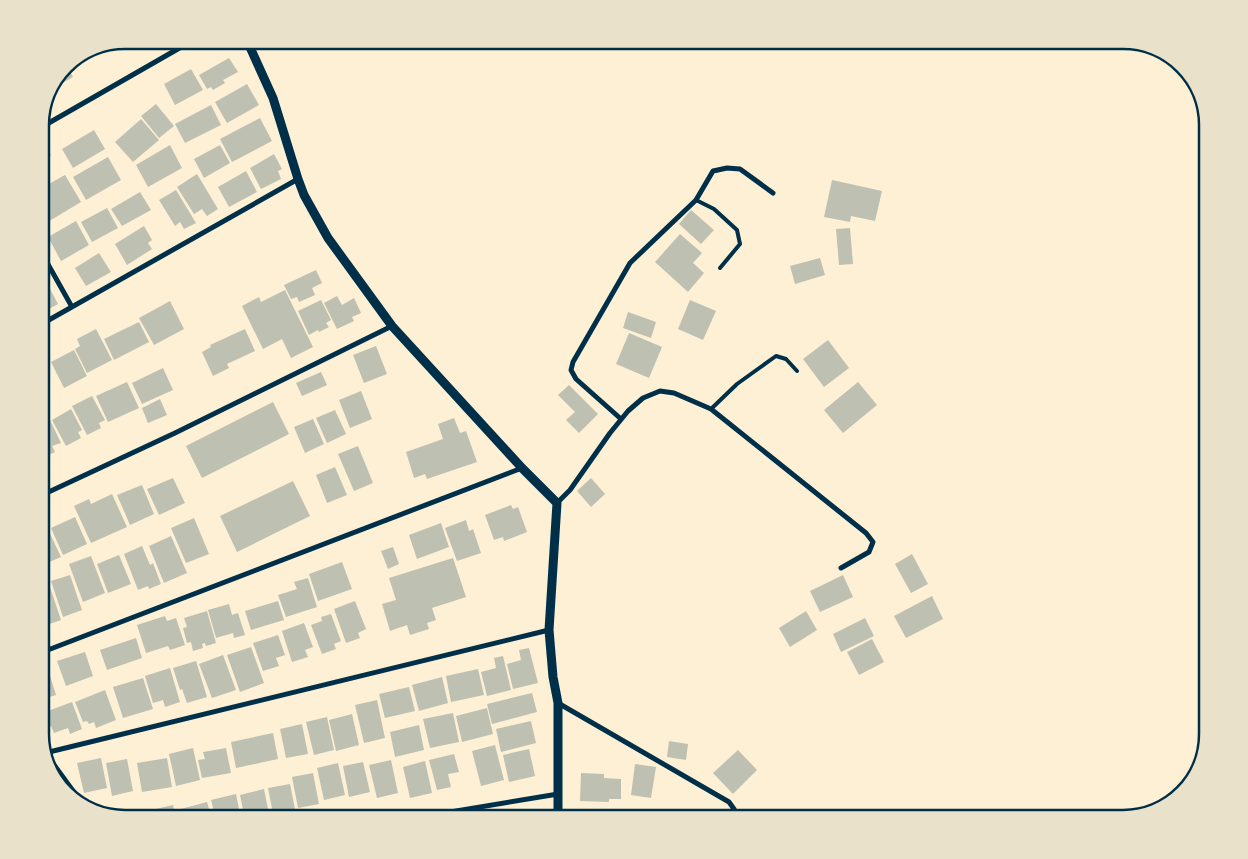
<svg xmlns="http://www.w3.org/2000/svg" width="1248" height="859" viewBox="0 0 1248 859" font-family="Overpass,sans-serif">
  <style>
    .building { fill: #bec0b2 }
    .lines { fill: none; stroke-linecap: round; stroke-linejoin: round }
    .service { stroke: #003049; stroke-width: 4 }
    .minor { stroke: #003049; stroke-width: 5 }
    .tertiary { stroke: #003049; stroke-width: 9 }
    .rim { fill: none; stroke: #003049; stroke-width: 2.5 }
  </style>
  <rect width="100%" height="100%" fill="#fdf0d5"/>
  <path class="building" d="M229,58L238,72L223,80L225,83L213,90L211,87L207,89L199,75Z
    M66,64L73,77L55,87L65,65Z
    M191,69L203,90L175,105L164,84Z
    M247,84L259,105L227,123L215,102Z
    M156,104L174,126L159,138L141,116Z
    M211,105L221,125L185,143L175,124Z
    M260,118L272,141L232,162L220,139Z
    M141,119L159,140L133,162L115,142Z
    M94,130L105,149L73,168L62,149Z
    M43,141L51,155L40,162V143Z
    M170,145L182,168L148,187L136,165Z
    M220,145L230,163L204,178L194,159Z
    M274,154L282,169L278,171L281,179L261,189L250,168Z
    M108,157L121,180L86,200L73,177Z
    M246,171L257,192L229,207L218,187Z
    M197,174L218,209L207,216L202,209L194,214L177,187Z
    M65,175L81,202L46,223L40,213V189Z
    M832,180L882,191L875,221L851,216L850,222L824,217Z
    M176,190L196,223L184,229L180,222L175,226L159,200Z
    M140,192L151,210L122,226L111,209Z
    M107,208L118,228L92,242L81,222Z
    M691,210L714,230L701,244L679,224Z
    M76,221L89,245L61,261L48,237Z
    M144,226L152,240L148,243L152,249L127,265L115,244Z
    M850,228L853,264L839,265L836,229Z
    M680,234L702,253L693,263L704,273L688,292L655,262Z
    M99,253L111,272L86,286L75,268Z
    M820,258L825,275L795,284L790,266Z
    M316,270L322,283L312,288L315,295L299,302L297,297L291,299L284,285Z
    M48,285L58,304L40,314V290Z
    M285,290L313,347L291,358L282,339L263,349L242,306L259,297L261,302Z
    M337,296L342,305L354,298L361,313L352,317L354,321L337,329L324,303Z
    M321,300L331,320L326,323L329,327L319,332L318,330L309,335L298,311Z
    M690,300L716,311L703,340L678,329Z
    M170,301L184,329L154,345L139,318Z
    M628,312L656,322L651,338L623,328Z
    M139,322L149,342L114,360L104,339Z
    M96,329L112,360L87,373L75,349L80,346L77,339Z
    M245,329L255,351L227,364L229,368L213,376L202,352L211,347L210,345Z
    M629,333L662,347L649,378L616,364Z
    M828,340L849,368L824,387L803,359Z
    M376,346L387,374L364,383L353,355Z
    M74,350L87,376L64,388L51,362Z
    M163,368L173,390L142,404L132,383Z
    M321,372L327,385L302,396L296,383Z
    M127,382L139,408L108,422L96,396Z
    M858,382L877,405L843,433L824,410Z
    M569,385L598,414L579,433L566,420L575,412L558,395Z
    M361,391L372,419L350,428L339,400Z
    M92,396L105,420L99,423L101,428L87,435L72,406Z
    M160,399L167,415L148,423L142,408Z
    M273,402L289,434L202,478L186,446Z
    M71,409L82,430L78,432L81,438L66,446L52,420Z
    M335,410L346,434L327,443L316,418Z
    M454,418L460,433L466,431L477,462L427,479L425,474L414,478L406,452L443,439L438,424Z
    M313,419L324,444L305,453L294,427Z
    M50,420L61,443L52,446L55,452L40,459V425Z
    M358,446L373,483L354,491L338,454Z
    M335,467L347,495L327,503L316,475Z
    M173,478L185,503L159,515L147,489Z
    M591,478L605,494L591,507L577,491Z
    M293,481L310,516L237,552L220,516Z
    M142,485L154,514L130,525L117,495Z
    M112,494L127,527L91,543L74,506L89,499L91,504Z
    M511,505L513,509L518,507L527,532L504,541L503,537L494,540L485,515Z
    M75,517L87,544L63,555L51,528Z
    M194,518L209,554L186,563L171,528Z
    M466,520L469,531L473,529L481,553L457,561L445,528Z
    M441,523L449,547L417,559L409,535Z
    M46,525L61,557L40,566V527Z
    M171,536L187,573L164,583L149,546Z
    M142,546L150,565L153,563L161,584L149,589L148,586L138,590L124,554Z
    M393,547L399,564L388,569L381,551Z
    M912,554L928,584L911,593L895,564Z
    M119,555L131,584L108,593L97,564Z
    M91,556L105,593L83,602L69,564Z
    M453,558L466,597L432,608L436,620L427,623L429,629L410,635L407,625L390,631L382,604L396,600L389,578Z
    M342,562L352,589L318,601L309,574Z
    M70,575L82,610L63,617L51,581Z
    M843,575L853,597L820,612L810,591Z
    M308,578L317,607L286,617L278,595L297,589L294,582Z
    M49,584L61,620L41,627L40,623V586Z
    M932,596L943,619L906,638L894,616Z
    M278,601L284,620L251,630L245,611Z
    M355,601L366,629L358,633L360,638L346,643L334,609Z
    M229,604L232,615L238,613L245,635L234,638L233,633L216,638L208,610Z
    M207,611L216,643L206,646L205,643L202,644L203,648L193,651L191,642L187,643L183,628L187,627L184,618Z
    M806,611L817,630L790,647L779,628Z
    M331,614L341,641L334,644L336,649L322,654L311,625L322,621L321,617Z
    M165,616L167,621L176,618L185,645L170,650L168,646L146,653L137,625Z
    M865,618L874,636L841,652L833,634Z
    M304,623L313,647L305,650L308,657L292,662L282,631Z
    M278,635L285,655L276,658L279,666L263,671L253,643Z
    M136,638L142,658L107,670L100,650Z
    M872,639L884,662L859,675L847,652Z
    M251,647L264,683L240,692L227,655Z
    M529,648L538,683L513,689L507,664L521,660L519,650Z
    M85,652L93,676L66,686L57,661Z
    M223,655L236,690L212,698L199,664Z
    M503,656L511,690L487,696L481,672L496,668L494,658Z
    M196,661L207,697L187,703L182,689L180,690L173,668Z
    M46,663L56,695L40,700V665Z
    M170,668L180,702L165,707L163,700L153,703L145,676Z
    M478,669L484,695L451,702L446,676Z
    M442,677L448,703L419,711L412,685Z
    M143,678L153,709L123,718L113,687Z
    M409,687L415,711L385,718L379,694Z
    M105,690L116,720L96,728L94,722L89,724L87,721L83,722L75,702Z
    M532,693L537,712L492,724L487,704Z
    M377,700L385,738L364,743L355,705Z
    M72,702L82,729L70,734L68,728L54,733L51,726L43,729L40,723V714Z
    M487,708L493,734L462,742L456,716Z
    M453,713L459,742L430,748L423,719Z
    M352,714L359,745L336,751L329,720Z
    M327,717L334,750L314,755L306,722Z
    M531,721L536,743L501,752L496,729Z
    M302,724L308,754L286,758L280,729Z
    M419,725L424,750L395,757L390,732Z
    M273,733L278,759L236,768L231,742Z
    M669,741L688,744L686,760L667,757Z
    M495,745L504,780L481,786L472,751Z
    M193,748L200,780L176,786L169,754Z
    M226,748L231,773L202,778L198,760L205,759L203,752Z
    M529,749L535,776L509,782L503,755Z
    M738,750L757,770L733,794L713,773Z
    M454,754L459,772L448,774L451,787L437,790L429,760Z
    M101,758L107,788L84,793L77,763Z
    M167,758L172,787L142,792L137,763Z
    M127,759L133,791L112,796L106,763Z
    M391,760L398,793L377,798L369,765Z
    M425,761L432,793L410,798L403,767Z
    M363,762L370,792L349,797L343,766Z
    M338,763L345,795L324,800L317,768Z
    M635,764L656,767L651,798L631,795Z
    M313,773L319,804L298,808L292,777Z
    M581,773L604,774V778L621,779V799H609V802L580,801Z
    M290,784L296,814L274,819L268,788Z
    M264,789L270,819H245L240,795Z
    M236,794L241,819H216L211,800Z
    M207,802L212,819H179L177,810Z
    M173,805L176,819H145L143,812Z
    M136,811L139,819H125L116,816Z
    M537,813L538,819H508V818Z
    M609,813H639V819H609Z"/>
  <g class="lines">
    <path class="service" d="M696,200L714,209L737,230L740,244L720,268
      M711,409L737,384L776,356L786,359L797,371"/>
    <path class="minor" d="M40,128L183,46
      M40,250L72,307
      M40,325L298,179
      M621,419L576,379L571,370L573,362L630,263L696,200L713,171L727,168L740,169L773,193
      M40,496L175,433L392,326
      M557,503L570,490L610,433L628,411L643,398L660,391L674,393L711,409L866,533L873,542L869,552L841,568
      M40,653L522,468
      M558,703L729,802L734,809L738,819
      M44,751L84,806
      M45,753L549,630
      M408,819L558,794"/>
    <path class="tertiary" d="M249,45L273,98L298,179L304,195L328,238L392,326L522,468L557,503L549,630L553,677L558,703V819"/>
  </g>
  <path d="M0 0H1248V859H0ZM125 49H1123A76 76 0 0 1 1199 125V734A76 76 0 0 1 1123 810H125A76 76 0 0 1 49 734V125A76 76 0 0 1 125 49Z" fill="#e9e1ca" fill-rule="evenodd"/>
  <path class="rim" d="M125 49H1123A76 76 0 0 1 1199 125V734A76 76 0 0 1 1123 810H125A76 76 0 0 1 49 734V125A76 76 0 0 1 125 49Z"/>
</svg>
